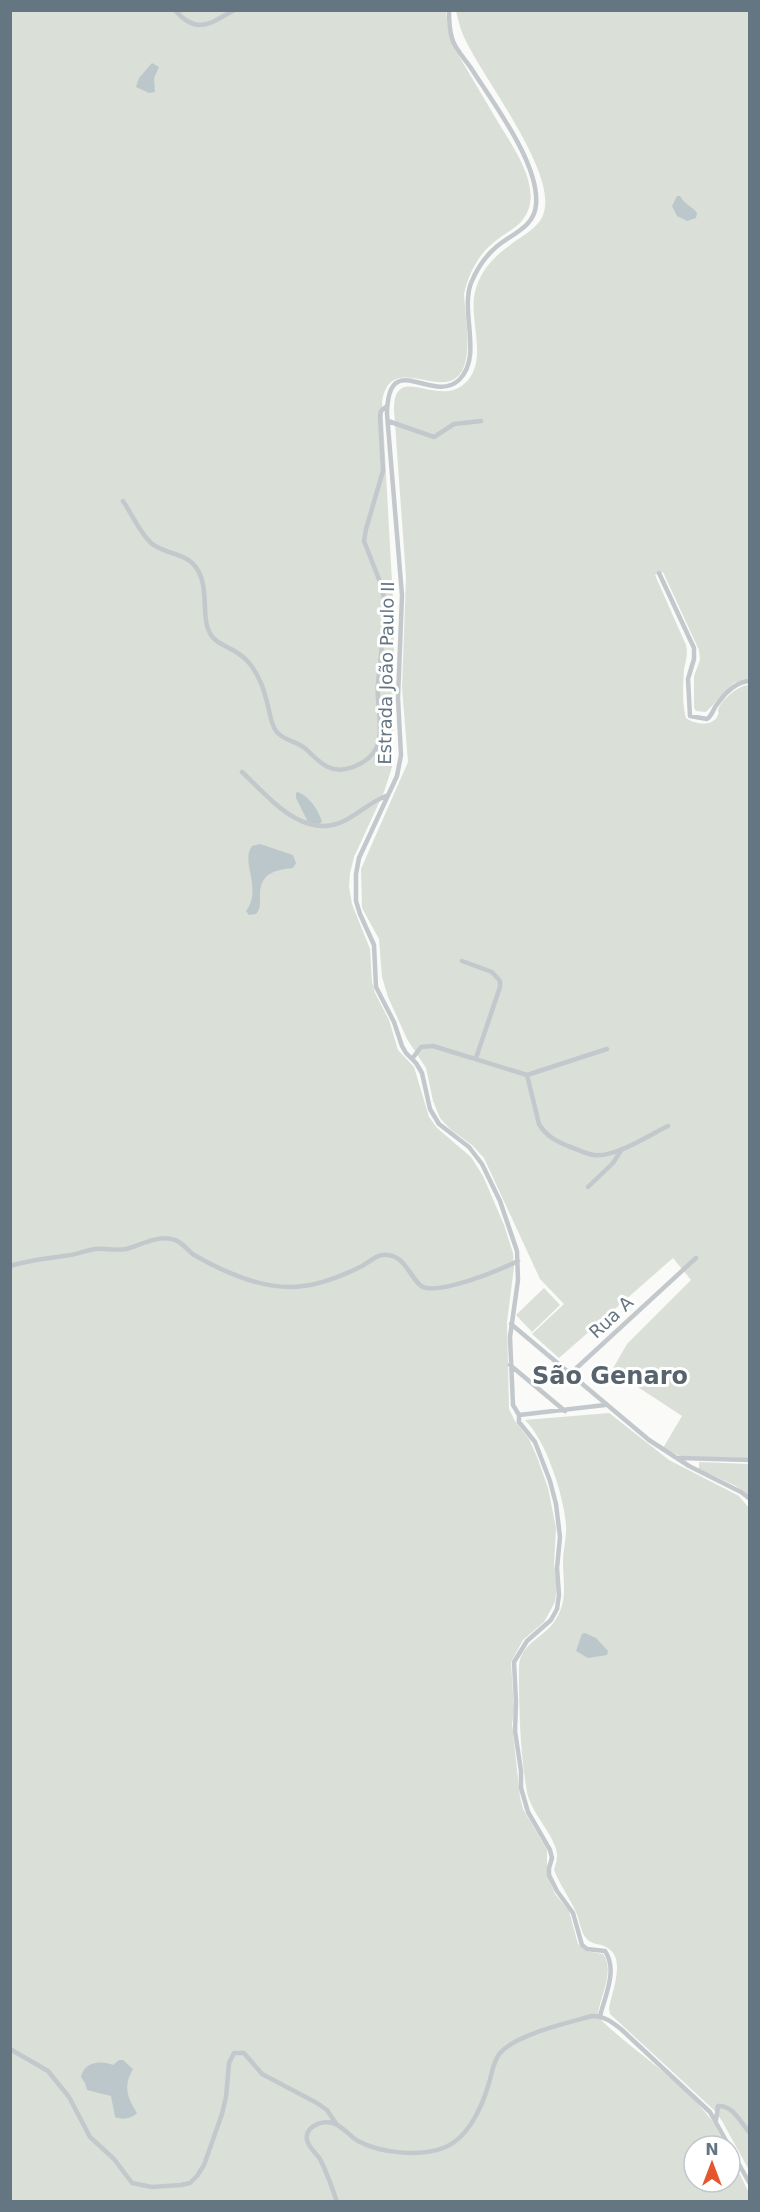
<svg xmlns="http://www.w3.org/2000/svg" width="760" height="2212" viewBox="0 0 760 2212" font-family="'DejaVu Sans',sans-serif">
  <style>
    .green { fill: #dadfd7 }
    .water { fill: #bbc7cb }
    .lines { fill: none; stroke-linecap: round; stroke-linejoin: round }
    .minor { stroke: #c3c8cc; stroke-width: 4.5 }
    .labels { text-anchor: middle; dominant-baseline: central; stroke-width: 6; stroke-linejoin: round; paint-order: stroke }
    .street-label { font-size: 18px; fill: #657683; stroke: #fff }
    .district-label { font-size: 24px; font-weight: bold; fill: #57646e; stroke: #fff }
  </style>
  <rect width="100%" height="100%" fill="#fafaf8"/>
  <path class="green" d="M501,10L749,11V679L734,683L706,712L696,711L694,708V676L700,660L699,650L663,572L655,575L686,645C688,654 686,661 684,669C683,683 682,705 686,718C694,724 711,727 717,717C721,709 716,715 719,707C724,698 739,685 749,685V1458L682,1457L663,1448L682,1416L612,1370L627,1344L691,1280L673,1258L559,1358L532,1334L564,1304L540,1279L484,1158L472,1145L450,1129L440,1118L433,1101L426,1068L407,1039L388,997L382,977L379,939L362,908L361,869L408,762L402,688L406,577L394,410C394,361 437,408 464,384C490,362 468,320 475,292C480,272 492,258 509,246C521,236 540,228 544,212C556,170 482,77 464,37C460,29 458,19 456,11L484,12Z
    M11,11H446L448,29L453,46C467,70 481,93 495,117C511,145 550,194 519,224C511,231 501,236 493,243C478,255 468,275 464,294C465,314 470,339 466,359C455,415 391,344 382,402L394,618L393,764L384,792L354,857L350,873L349,887L352,904L370,949L372,982L375,993L389,1020L398,1050L414,1067L429,1117L437,1128L471,1157L483,1176L504,1225L513,1253L514,1267L507,1322L509,1409L515,1421L529,1439L537,1457L548,1488L556,1528L554,1564L557,1587L555,1602L544,1622L523,1640L511,1662L514,1709L512,1724L520,1797L523,1809L547,1850V1874L555,1894L569,1911L578,1944L586,1951L603,1954C615,1970 601,1995 598,2013L600,2019C634,2052 681,2080 710,2118C716,2126 721,2137 725,2146H694V2182H730V2154L748,2191L749,2201L11,2202Z
    M544,1288L560,1305L532,1332L516,1315Z
    M609,1413L669,1460L739,1496L749,1508V2170L722,2121L715,2111L610,2014L609,2008C612,1991 627,1957 606,1947C599,1943 591,1945 586,1938C580,1931 580,1920 576,1912C569,1897 560,1885 554,1870C555,1866 557,1861 557,1857C559,1840 531,1814 527,1792C520,1752 519,1709 519,1668C519,1643 545,1638 556,1619C568,1600 563,1582 563,1561C563,1549 567,1537 566,1525C564,1496 546,1440 525,1420Z
    M699,1462L749,1464V1496L736,1486L699,1469Z"/>
  <path class="water" d="M152,63L159,67L154,78L155,92L149,93L136,87L139,78Z
    M677,196H680C684,204 692,206 697,213L696,218L687,221L677,216L672,206Z
    M298,792C310,797 319,811 322,822L318,824L308,822L296,798V793Z
    M260,844L293,855L296,863L293,868C275,870 260,873 260,895C260,903 261,908 256,914L249,915L246,911C263,889 240,862 252,846Z
    M585,1633L596,1638L608,1651L607,1655L588,1658L576,1651L582,1634Z
    M119,2060H123L133,2069C123,2086 127,2097 137,2113C131,2119 123,2120 115,2117L111,2096L87,2090L85,2083L81,2077C84,2062 101,2060 113,2065Z"/>
  <g class="lines">
    <path class="minor" d="M175,10C196,35 210,24 234,10
      M449,10C449,19 449,29 452,38C454,48 465,59 471,68C493,103 540,164 536,205C534,229 508,235 494,249C484,258 476,271 471,283C460,312 483,357 459,380C432,405 388,347 387,414L402,595L398,698L401,755L397,776L359,858L356,874V901L360,914L374,945L376,987L394,1022L402,1046L406,1053L416,1063L422,1073L430,1109L439,1124L469,1147L482,1164L500,1201L517,1251L518,1280L510,1337L513,1405L519,1415V1422L535,1442L550,1481L556,1504L560,1537L557,1568L559,1595L557,1609L551,1620L527,1641L514,1662L516,1702L515,1731L521,1771V1788L528,1812L550,1850L552,1858L549,1868V1875L557,1891L573,1913L582,1945L587,1949L605,1951C618,1970 605,1996 600,2016
      M388,421L434,437L454,424L481,421
      M123,501C132,514 139,532 151,543C165,555 187,552 197,569C210,589 200,618 211,635C217,646 238,648 250,664C260,677 264,690 268,706C270,714 271,724 276,731C283,741 298,741 307,750C321,764 332,775 353,767C395,751 375,716 378,684C380,656 386,627 384,598L382,587L364,541L366,529L383,471L380,416L381,411L387,406
      M659,573L694,648V659L688,679L690,716L707,719C713,715 713,708 718,703C725,693 737,681 750,681
      M242,772C269,797 303,841 344,821C360,813 370,802 388,795
      M462,961L492,972L500,981V987L476,1058
      M412,1059L421,1047L433,1046L527,1075L607,1049
      M527,1075L539,1124C546,1136 556,1141 568,1146C577,1149 585,1154 594,1155C615,1158 649,1135 668,1126
      M588,1187L613,1163L622,1149
      M10,1266C30,1260 44,1259 64,1256C74,1255 84,1251 95,1249C105,1248 116,1251 126,1249C141,1245 160,1234 175,1240C184,1243 188,1252 196,1256C224,1272 259,1287 290,1287C314,1287 338,1278 360,1267C369,1263 377,1253 388,1255C405,1257 409,1275 420,1285C434,1298 502,1269 518,1261
      M511,1324L649,1440L689,1466L741,1492L750,1499
      M510,1365L565,1411
      M570,1374L696,1258
      M519,1415L605,1405
      M679,1458L750,1460
      M10,2049L48,2071L69,2097L90,2137L114,2159L132,2183L152,2187L181,2185L190,2183L197,2176L204,2165L222,2114L226,2097L229,2063L234,2053H244L262,2074L317,2103L327,2110L337,2125
      M716,2120L718,2106C733,2105 740,2122 750,2133
      M730,2148L750,2184
      M337,2202C332,2187 327,2173 320,2159C316,2153 309,2148 307,2140C306,2135 308,2131 311,2128C317,2123 325,2121 333,2123C343,2126 349,2136 358,2141C380,2153 420,2157 443,2148C468,2139 482,2107 489,2083C492,2074 493,2061 500,2053C517,2034 567,2023 592,2016C605,2016 613,2023 622,2030L710,2112L729,2146"/>
  </g>
  <g class="labels">
    <g class="street-label">
      <text transform="translate(386 673) rotate(-89)">Estrada João Paulo II</text>
      <text transform="translate(611 1317) rotate(-43)">Rua A</text>
    </g>
    <g class="district-label">
      <text x="610" y="1376">São Genaro</text>
    </g>
  </g>
  <rect width="760" height="2212" fill="none" stroke="#657683" stroke-width="24"/>
  <g transform="translate(712 2164)"><circle r="28" fill="#ffffff" stroke="#c1c8cd" stroke-width="1.5"/>
  <path d="M0-4.5L10 22L0 15L-10 22Z" fill="#e4572e"/>
  <text y="-9" font-size="16" font-weight="bold" text-anchor="middle" fill="#657683">N</text>
  </g>
</svg>
